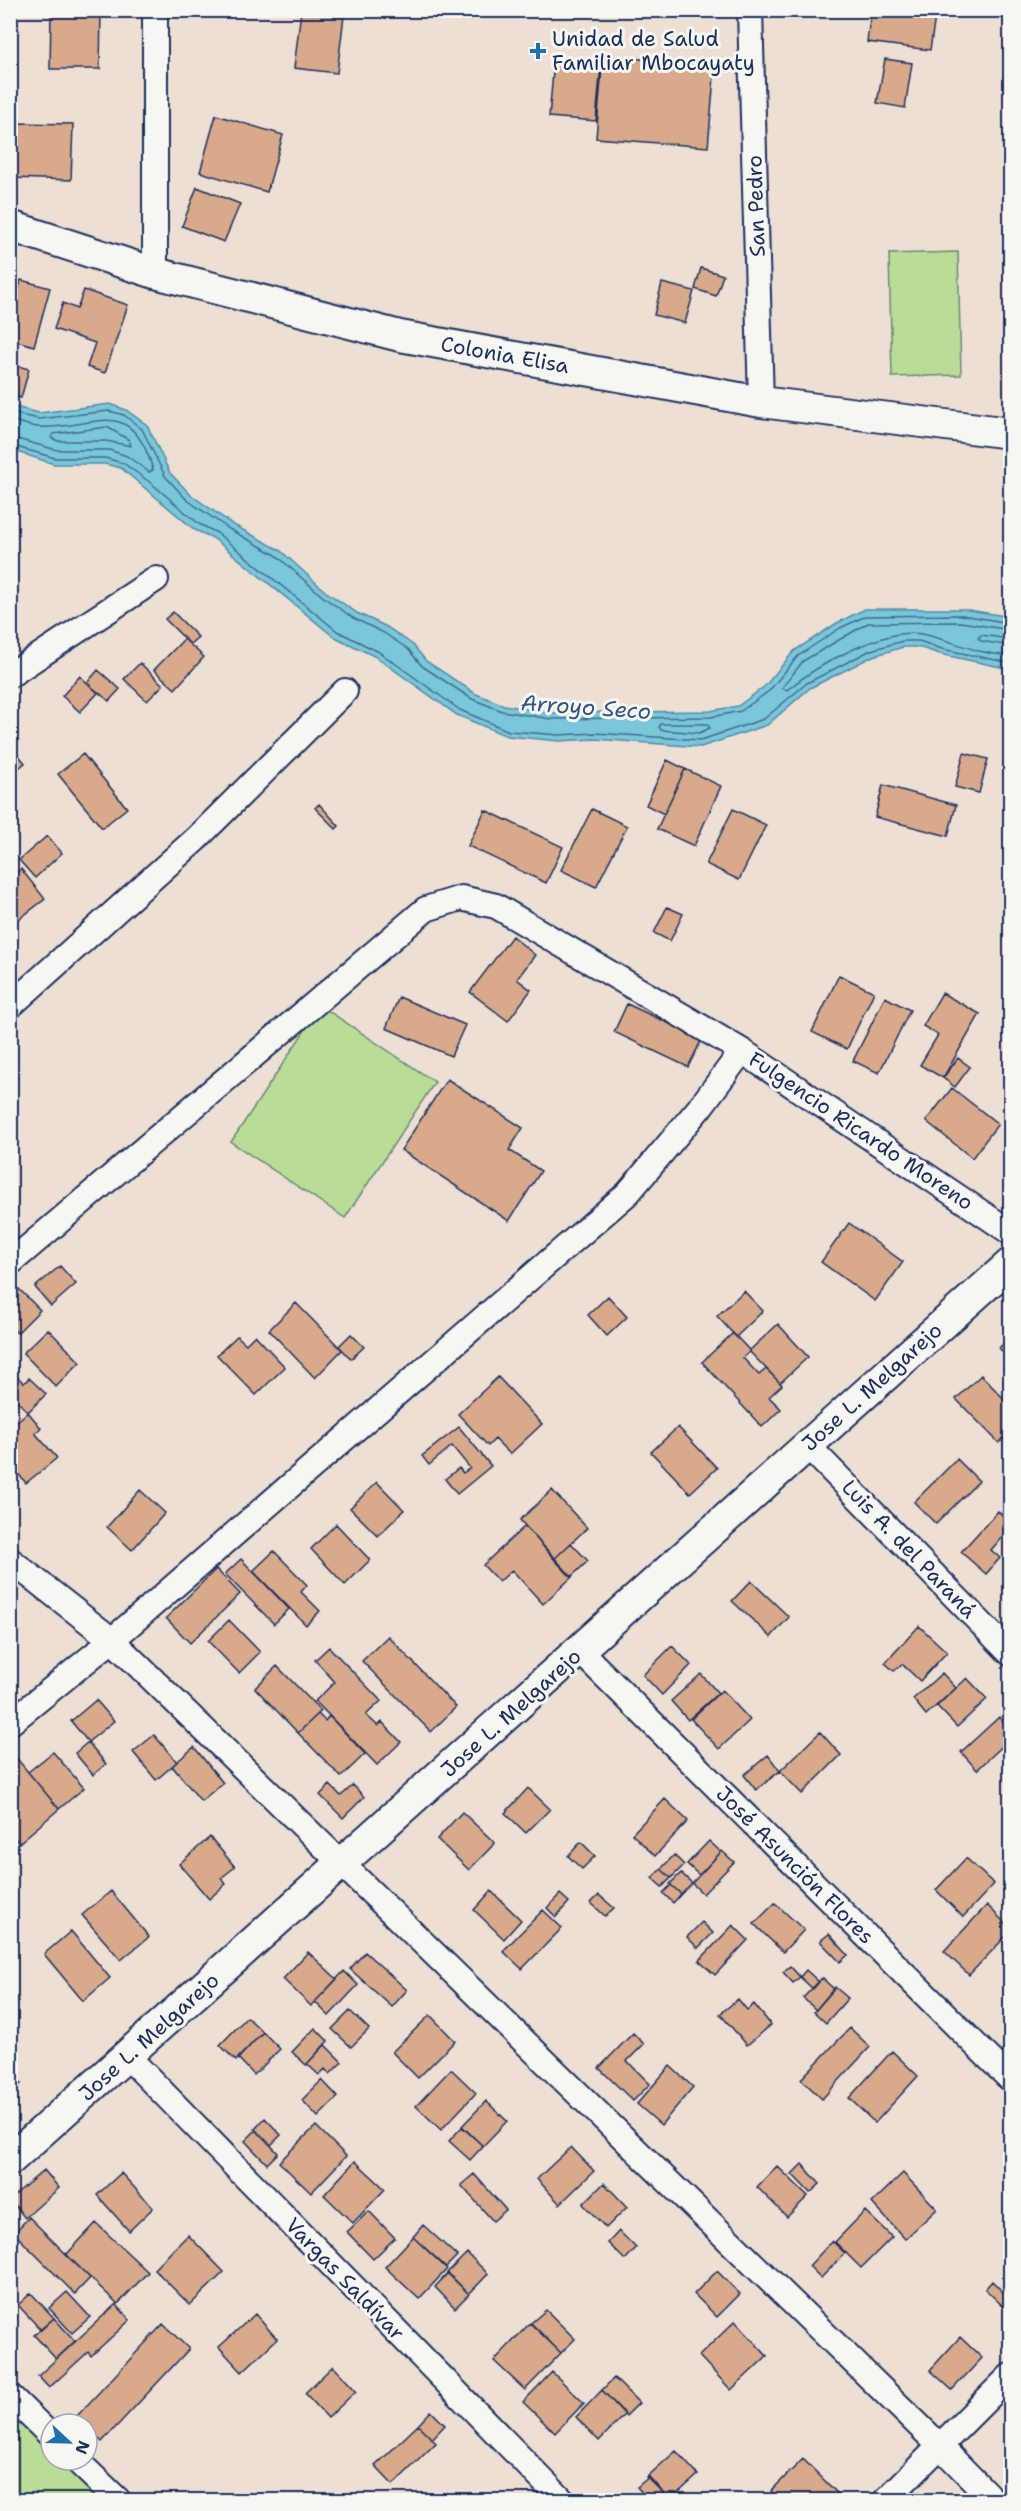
<svg xmlns="http://www.w3.org/2000/svg" width="1021" height="2511" viewBox="0 0 1021 2511" font-family="'Shantell Sans',sans-serif">
  <style>
    .green { fill: #b9dd97; stroke: #6a867a; stroke-width: 1.5 }
    .water { fill: #7ac7d9; stroke: #548aa8; stroke-width: 1.5 }
    .lines { fill: none; stroke-linecap: round; stroke-linejoin: round }
    .shore { stroke: #416c8f; stroke-width: 1.5 }
    .building { fill: #d8a98a; stroke: #1b2f5e; stroke-width: 1.5 }
    .minor-casing { stroke: #1b2f5e; stroke-width: 28 }
    .tertiary-casing { stroke: #1b2f5e; stroke-width: 34 }
    .minor { stroke: #f6f6f2; stroke-width: 24 }
    .tertiary { stroke: #f6f6f2; stroke-width: 30 }
    .poi-dot { fill: #1f6fb2; stroke: #f6f6f2; stroke-width: 2 }
    .labels { text-anchor: middle; dominant-baseline: central; stroke-width: 6; stroke-linejoin: round; paint-order: stroke }
    .poi-label { font-size: 21px; fill: #1b2f5e; stroke: #f6f6f2; text-anchor: start }
    .street-label { font-size: 21px; fill: #1b2f5e; stroke: #f6f6f2 }
    .water-label { font-size: 22px; font-style: italic; fill: #33557d; stroke: #f6f6f2 }
  </style>
  <rect width="100%" height="100%" fill="#eddfd3"/>
  <filter id="ink" filterUnits="userSpaceOnUse"><feTurbulence type="fractalNoise" baseFrequency=".0167" numOctaves="2"/><feDisplacementMap in="SourceGraphic" scale="12" xChannelSelector="R" yChannelSelector="G"/><feConvolveMatrix kernelMatrix="1 2 1 2 8 2 1 2 1" color-interpolation-filters="sRGB"/></filter>
  <g filter="url(#ink)">
    <path class="green" d="M958,252L961,375L892,377L889,254Z
      M321,1006L435,1082L345,1218L231,1142Z
      M10,2405L51,2445V2460H66L107,2500H11Z"/>
    <path class="water" d="M110,404L126,410L147,425L170,473L191,495L232,524L280,550L325,591L357,613L387,627L413,645L426,661L476,694L504,705L551,713L710,711L738,706L765,686L794,651L837,623L865,609H963L1010,617V669L940,654L918,647H903L873,656L810,688L767,725L701,747L595,739L559,741L507,736L457,715L376,657L333,636L213,538L195,530L121,468L105,464H54L11,450V406L39,413Z"/>
    <g class="lines">
      <path class="shore" d="M10,413L39,419L109,411L124,415L142,429L165,476L187,500L229,529L276,555L322,596L353,618L384,633L408,649L422,666L472,699L502,711L551,719L711,717L741,711L769,691L798,656L840,628L866,616L962,615L1010,623
        M10,420C19,422 29,426 38,427C91,431 131,391 153,470L149,472L127,456L109,450H57L10,437
        M107,427L129,440L131,446L106,441H58L51,438L53,434Z
        M10,445L55,458H105L123,463L151,483L199,524L217,533L337,631L379,652L460,710L509,731L559,735L595,733L701,740L764,719L807,683L871,650L903,641H919L942,649L1010,663
        M1010,630L961,622L868,623L803,661L782,688L787,690C815,667 882,627 921,634C950,639 980,656 1010,655
        M1010,639L981,635L978,638L981,641L1010,646
        M661,724H707L710,728L699,733L661,730L659,727Z"/>
    </g>
    <path class="building" d="M51,10H101L100,69H50Z
      M871,10H936L930,50L867,42Z
      M301,11L344,16L337,73L294,68Z
      M603,56L715,65L708,147L596,138Z
      M885,59L912,63L905,108L877,103Z
      M554,61L601,65L596,121L549,117Z
      M216,115L283,135L267,192L200,172Z
      M14,123L73,124L71,180L12,178Z
      M197,187L240,204L224,242L182,226Z
      M701,268L723,275L716,296L695,289Z
      M21,280L50,288L34,346L10,339V318Z
      M10,281L20,284L10,318Z
      M662,283L694,291L685,323L654,315Z
      M84,290L128,305L105,373L87,367L95,343L54,329L63,303L77,309Z
      M10,364L29,369L21,398L10,395Z
      M173,612L198,637L190,644L165,619Z
      M184,639L204,657L175,689L154,670Z
      M140,663L163,685L147,701L124,679Z
      M98,670L120,689L109,701L87,683Z
      M80,676L98,693L80,712L62,696Z
      M10,745L25,763L14,772L10,767Z
      M964,753L988,759L979,793L955,787Z
      M83,754L127,808L102,828L58,774Z
      M667,760L685,769L664,814L646,805Z
      M685,769L721,786L694,846L657,829Z
      M883,785L956,805L948,836L875,817Z
      M319,804L339,826L336,829L315,808Z
      M592,809L627,826L596,887L561,870Z
      M733,809L766,825L739,880L706,864Z
      M485,810L563,847L546,883L468,846Z
      M47,836L62,853L35,878L19,860Z
      M21,869L45,899L10,926V877Z
      M667,907L683,914L670,941L654,933Z
      M512,936L535,955L517,979L531,990L508,1021L470,992Z
      M839,975L874,992L847,1049L812,1032Z
      M942,993L980,1014L943,1078L920,1065L938,1035L923,1026Z
      M399,997L465,1025L451,1056L386,1028Z
      M885,997L910,1010L879,1073L853,1061Z
      M627,1004L702,1039L688,1067L614,1032Z
      M958,1058L970,1067L955,1087L943,1078Z
      M447,1079L523,1128L509,1150L541,1171L509,1221L401,1150Z
      M952,1088L998,1124L972,1158L926,1121Z
      M849,1223L903,1262L875,1301L821,1262Z
      M60,1266L76,1284L51,1306L35,1287Z
      M17,1287L40,1310L17,1333L10,1326V1294Z
      M744,1291L763,1311L736,1337L717,1316Z
      M608,1296L627,1317L607,1336L588,1315Z
      M296,1303L342,1350L315,1378L269,1330Z
      M778,1324L808,1357L780,1383L749,1351Z
      M48,1329L80,1362L56,1387L23,1353Z
      M733,1333L750,1351L743,1358L759,1375L766,1369L782,1385L769,1397L781,1409L762,1427L702,1362Z
      M351,1334L364,1347L351,1359L339,1346Z
      M255,1335L285,1367L256,1395L217,1355L237,1336L246,1344Z
      M1010,1337V1360L999,1348Z
      M10,1370L24,1383L29,1378L46,1394L28,1412L10,1394Z
      M981,1375L1010,1405V1432L999,1443L956,1399Z
      M498,1377L542,1424L510,1454L495,1439L488,1446L458,1414Z
      M28,1412L41,1428L35,1433L57,1458L26,1483L10,1464V1427Z
      M459,1427L491,1466L457,1494L445,1479L459,1468L463,1473L470,1468L452,1446L429,1465L422,1456Z
      M678,1427L717,1468L690,1493L651,1452Z
      M957,1459L979,1481L936,1524L914,1502Z
      M377,1482L404,1510L378,1536L350,1508Z
      M140,1490L165,1513L132,1550L107,1527Z
      M552,1490L587,1528L554,1559L520,1520Z
      M998,1511L1010,1523V1528L991,1550L1000,1558L986,1574L961,1552Z
      M336,1524L370,1560L345,1585L311,1549Z
      M525,1526L572,1577L543,1604L512,1570L499,1582L483,1565Z
      M571,1543L588,1561L571,1577L554,1559Z
      M274,1551L307,1585L301,1592L320,1611L306,1625L253,1571Z
      M241,1559L289,1609L274,1624L225,1574Z
      M216,1569L240,1594L190,1643L166,1618Z
      M751,1581L789,1617L771,1637L732,1601Z
      M229,1620L260,1652L239,1673L208,1641Z
      M919,1626L947,1652L920,1681L902,1664L894,1671L885,1663Z
      M388,1636L456,1707L431,1732L362,1661Z
      M672,1646L691,1665L662,1695L643,1675Z
      M329,1647L381,1701L366,1715L378,1726L382,1722L401,1742L377,1765L315,1701L335,1682L315,1660Z
      M277,1666L321,1711L298,1733L255,1688Z
      M942,1673L956,1688L926,1715L913,1699Z
      M701,1674L718,1693L688,1720L671,1701Z
      M967,1678L987,1699L957,1727L937,1706Z
      M722,1690L750,1720L719,1749L691,1719Z
      M96,1700L114,1721L88,1742L71,1721Z
      M318,1714L325,1721L329,1716L365,1754L341,1777L298,1733Z
      M999,1717L1010,1729V1739L977,1770L961,1752Z
      M820,1732L841,1755L802,1794L780,1771Z
      M154,1735L177,1762L156,1780L133,1752Z
      M88,1742L106,1764L93,1775L75,1753Z
      M194,1747L223,1783L201,1801L172,1766Z
      M53,1752L84,1788L59,1809L28,1772Z
      M13,1754L59,1809L19,1843L10,1833V1756Z
      M768,1755L780,1771L756,1790L744,1775Z
      M330,1785L341,1796L353,1785L364,1797L343,1818L320,1795Z
      M528,1788L550,1809L526,1833L505,1813Z
      M665,1799L688,1821L655,1856L632,1834Z
      M462,1812L495,1843L469,1870L437,1839Z
      M210,1837L235,1867L221,1878L226,1884L209,1899L179,1864Z
      M709,1841L721,1852L699,1875L687,1864Z
      M581,1842L595,1856L582,1869L568,1856Z
      M722,1851L734,1862L703,1894L692,1883Z
      M674,1855L684,1865L671,1878L661,1869Z
      M966,1858L994,1884L963,1917L936,1890Z
      M661,1869L671,1878L662,1887L652,1878Z
      M681,1873L692,1883L681,1894L670,1884Z
      M671,1885L681,1894L673,1903L663,1893Z
      M111,1891L149,1937L121,1960L82,1915Z
      M491,1891L521,1920L504,1939L474,1910Z
      M560,1894L569,1902L556,1917L547,1908Z
      M599,1895L614,1908L605,1916L591,1903Z
      M775,1903L804,1930L783,1952L754,1924Z
      M987,1905L1010,1928V1932L969,1975L944,1951Z
      M543,1910L562,1928L522,1969L503,1951Z
      M702,1922L713,1933L698,1948L687,1937Z
      M733,1925L748,1940L715,1975L699,1961Z
      M71,1931L110,1978L83,2001L44,1954Z
      M829,1934L848,1955L840,1962L820,1941Z
      M308,1952L337,1979L311,2006L283,1979Z
      M365,1952L407,1990L392,2007L350,1969Z
      M790,1966L800,1977L793,1983L783,1972Z
      M806,1970L819,1982L813,1989L800,1977Z
      M344,1971L358,1985L329,2016L315,2002Z
      M822,1978L834,1989L816,2010L803,1998Z
      M835,1987L848,1998L826,2023L814,2012Z
      M738,1999L747,2010L754,2004L771,2025L747,2045L720,2014Z
      M350,2011L369,2029L351,2047L332,2029Z
      M430,2015L455,2041L418,2078L392,2052Z
      M247,2017L263,2032L236,2061L220,2045Z
      M315,2028L328,2041L306,2065L292,2052Z
      M850,2028L870,2047L822,2099L801,2079Z
      M263,2032L280,2049L254,2075L238,2058Z
      M633,2033L644,2044L627,2061L650,2084L633,2101L599,2068Z
      M325,2045L342,2062L330,2074L325,2069L319,2075L307,2064Z
      M892,2051L918,2076L875,2123L849,2098Z
      M670,2066L693,2087L661,2125L637,2104Z
      M451,2069L476,2093L441,2130L416,2106Z
      M10,2071L21,2084L10,2093Z
      M322,2080L338,2097L318,2117L302,2100Z
      M486,2101L507,2121L483,2146L462,2126Z
      M265,2118L281,2135L271,2145L255,2129Z
      M316,2126L346,2156L311,2193L279,2162Z
      M462,2127L483,2146L470,2160L449,2141Z
      M256,2130L278,2153L267,2164L245,2141Z
      M571,2147L594,2171L560,2204L537,2179Z
      M355,2161L385,2189L353,2223L324,2195Z
      M802,2164L820,2184L810,2193L792,2174Z
      M777,2166L808,2196L787,2217L757,2187Z
      M44,2170L59,2188L25,2218L10,2199Z
      M121,2173L153,2208L129,2231L97,2195Z
      M903,2173L937,2209L905,2239L872,2203Z
      M474,2174L506,2210L493,2221L461,2185Z
      M604,2183L627,2207L606,2228L583,2204Z
      M369,2211L395,2238L373,2259L347,2232Z
      M865,2211L892,2237L861,2268L835,2242Z
      M29,2217L90,2278L75,2294L14,2233Z
      M96,2223L148,2272L118,2304L66,2255Z
      M423,2225L457,2256L446,2267L413,2237Z
      M619,2231L636,2248L625,2260L608,2243Z
      M188,2235L224,2272L190,2305L154,2269Z
      M413,2237L447,2269L419,2299L385,2267Z
      M832,2241L845,2253L821,2278L809,2266Z
      M467,2253L488,2274L469,2294L447,2273Z
      M717,2271L740,2294L717,2317L694,2294Z
      M448,2273L469,2294L455,2308L435,2287Z
      M992,2281L1010,2299V2304L1006,2309L985,2289Z
      M67,2292L90,2317L72,2333L49,2308Z
      M31,2293L54,2318L41,2330L18,2305Z
      M116,2304L130,2320L91,2356L88,2352L49,2388L38,2376Z
      M546,2310L575,2339L561,2353L531,2323Z
      M255,2314L277,2339L242,2372L219,2347Z
      M54,2318L75,2341L56,2359L34,2335Z
      M735,2321L767,2356L731,2390L699,2356Z
      M530,2323L561,2353L525,2390L494,2361Z
      M163,2324L189,2349L102,2442L87,2427V2424L76,2417Z
      M960,2337L982,2358L952,2390L930,2370Z
      M333,2366L356,2391L328,2418L305,2393Z
      M552,2372L584,2403L555,2433L523,2402Z
      M614,2378L639,2403L626,2416L602,2390Z
      M602,2390L625,2414L599,2441L576,2417Z
      M431,2411L445,2425L432,2439L418,2425Z
      M418,2425L436,2443L393,2485L375,2466Z
      M676,2451L698,2475L670,2500L647,2477Z
      M803,2459L840,2496L835,2500H781L771,2491Z
      M649,2477L670,2500H649L637,2487Z"/>
    <g class="lines">
      <g class="minor-casing">
        <path id="minor" d="M155,10V273
          M750,10L761,402
          M10,675L156,579
          M10,1006L196,839L345,691
          M10,1263L426,909L461,898L496,906L742,1051L1010,1232
          M807,1445L1010,1653
          M10,1560L112,1640L940,2446L993,2500
          M580,1651L1010,2079
          M10,1723L112,1640L628,1193L701,1106L742,1051
          M128,2057L562,2500
          M10,2396L51,2436
          M76,2460L118,2500
          M886,2500L1010,2376"/>
      </g>
      <g class="tertiary-casing">
        <path id="tertiary" d="M10,226L155,273L400,336L761,402L1010,433
          M10,2160L1010,1264"/>
      </g>
      <use href="#minor" class="minor"/>
      <use href="#tertiary" class="tertiary"/>
    </g>
  </g>
  <path class="poi-dot" d="M535 42h6v6h6v6h-6v6h-6v-6h-6v-6h6z"/>
  <g class="labels">
    <g class="poi-label">
      <text x="552" y="39">Unidad de Salud<tspan x="552" dy="24">Familiar Mbocayaty</tspan></text>
    </g>
    <g class="street-label">
      <text transform="translate(756 206) rotate(-92)">San Pedro</text>
      <text transform="translate(505 355) rotate(10)">Colonia Elisa</text>
      <text transform="translate(861 1131) rotate(34)">Fulgencio Ricardo Moreno</text>
      <text transform="translate(872 1387) rotate(-42)">Jose L. Melgarejo</text>
      <text transform="translate(909 1549) rotate(46)">Luis A. del Paraná</text>
      <text transform="translate(511 1713) rotate(-42)">Jose L. Melgarejo</text>
      <text transform="translate(795 1865) rotate(45)">José Asunción Flores</text>
      <text transform="translate(149 2037) rotate(-42)">Jose L. Melgarejo</text>
      <text transform="translate(345 2279) rotate(46)">Vargas Saldívar</text>
    </g>
    <g class="water-label">
      <text transform="translate(586 707) rotate(4)">Arroyo Seco</text>
    </g>
  </g>
  <rect width="1021" height="2511" fill="none" stroke="#f6f6f2" stroke-width="36"/>
  <rect x="18" y="18" width="985" height="2475" fill="none" stroke="#1b2f5e" stroke-width="2" filter="url(#ink)"/>
  <g transform="translate(69 2442) rotate(112)"><circle r="28" fill="#f6f6f2" stroke="#9ea6b7" stroke-width="1.5"/>
  <path d="M0-4.5L10 22L0 15L-10 22Z" fill="#1f6fb2"/>
  <text y="-9" font-size="16" font-weight="bold" text-anchor="middle" fill="#1b2f5e">N</text>
  </g>
</svg>
